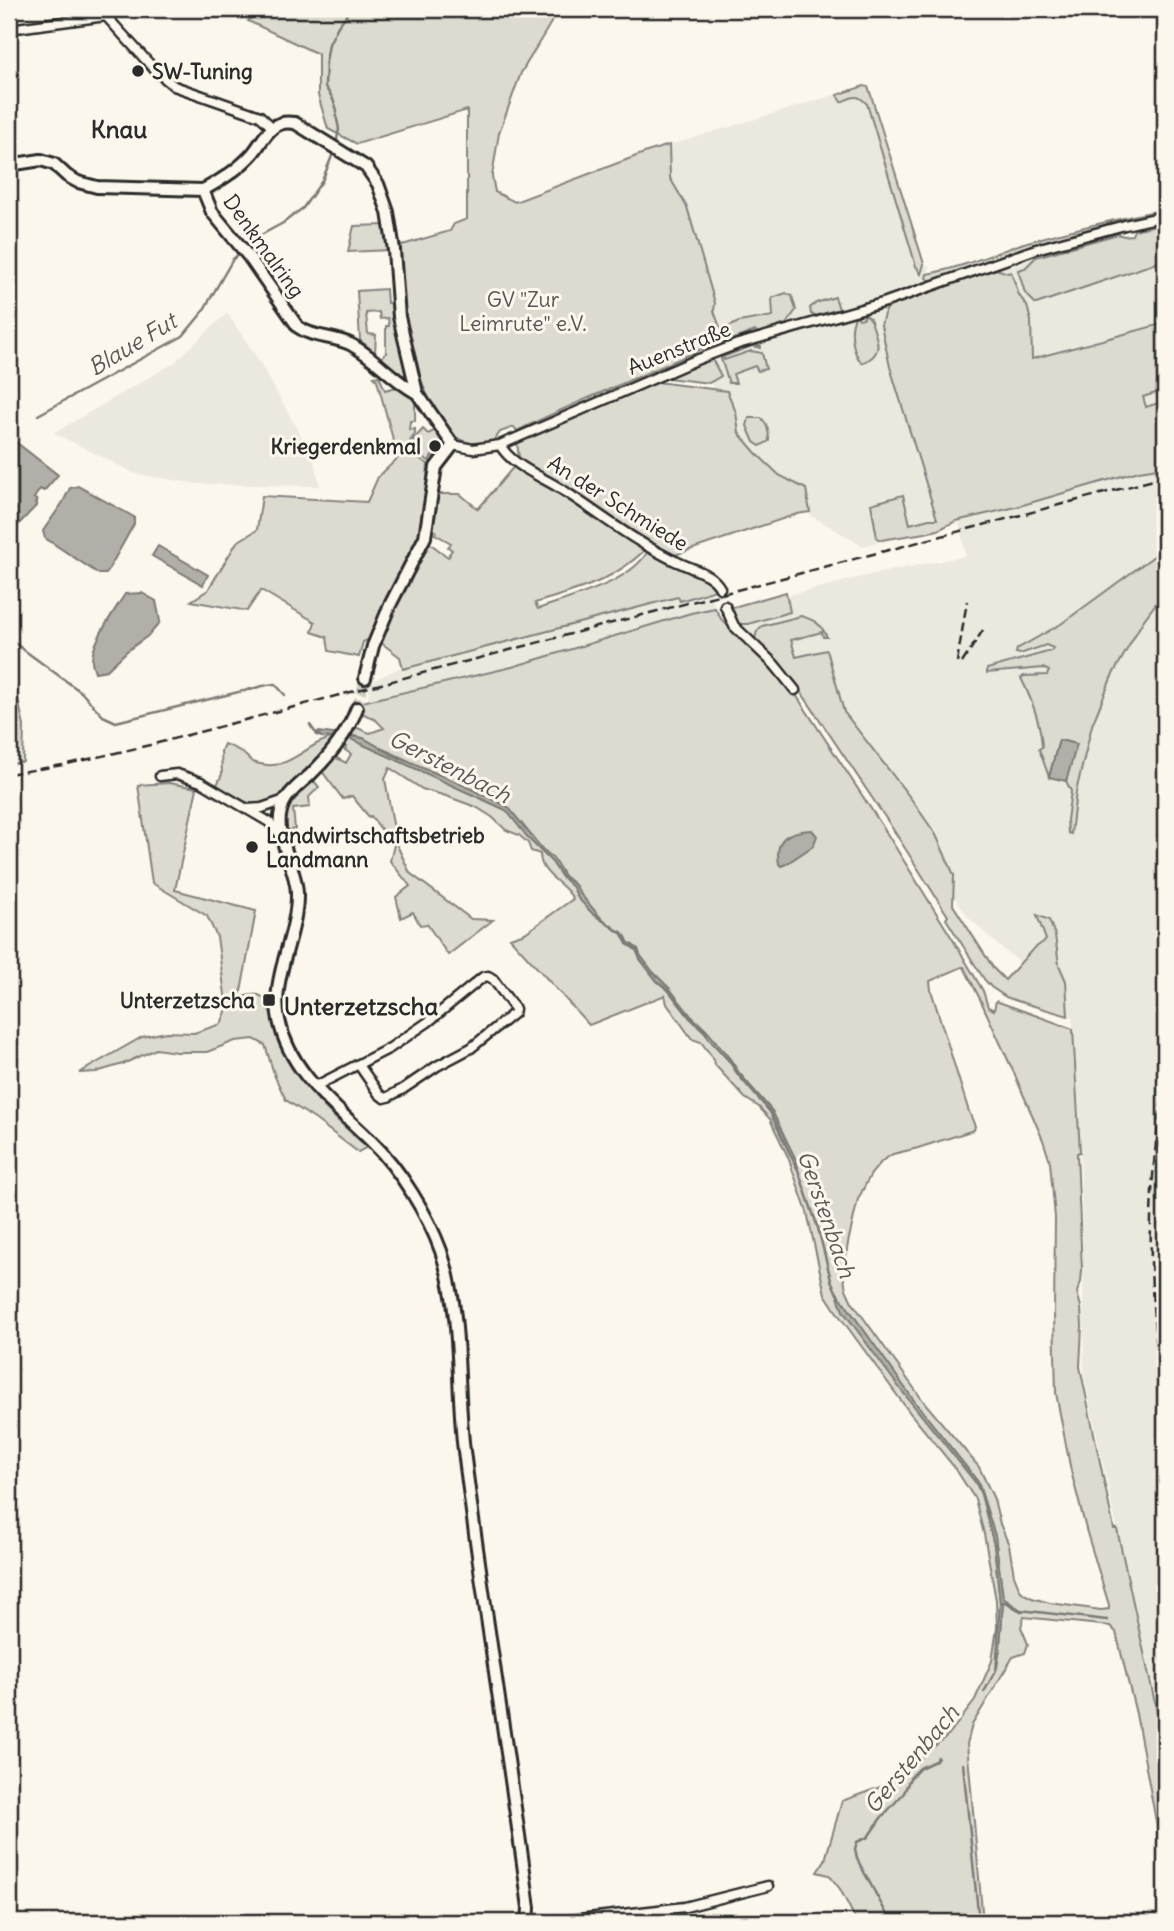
<svg xmlns="http://www.w3.org/2000/svg" width="1174" height="1931" viewBox="0 0 1174 1931" font-family="Delius,sans-serif">
  <style>
    .built { fill: #ebe8de }
    .green { fill: #dddad0; stroke: #84827e; stroke-width: 2; fill-rule: evenodd }
    .water { fill: #b1afa7; stroke: #7b7a75; stroke-width: 2 }
    .lines { fill: none; stroke-linecap: round; stroke-linejoin: round }
    .stream { stroke: #7b7a75; stroke-width: 2.5 }
    .street-tunnel { stroke: #d1cec5; stroke-width: 8; stroke-dasharray: 8 4; stroke-linecap: butt }
    .secondary-tunnel { stroke: #d1cec5; stroke-width: 10; stroke-dasharray: 10 5; stroke-linecap: butt }
    .street-casing { stroke: #2b2b2b; stroke-width: 13 }
    .secondary-casing { stroke: #2b2b2b; stroke-width: 16 }
    .street { stroke: #fbf7ec; stroke-width: 8 }
    .secondary { stroke: #fbf7ec; stroke-width: 10 }
    .rail { stroke: #2b2b2b; stroke-width: 2.5; stroke-dasharray: 10 5; stroke-linecap: butt }
    .poi-dot { fill: #2b2b2b; stroke: #fbf7ec; stroke-width: 2.5 }
    .labels { text-anchor: middle; dominant-baseline: central; stroke-width: 6; stroke-linejoin: round; paint-order: stroke }
    .poi-label { font-size: 21px; font-weight: bold; fill: #2b2b2b; stroke: #fbf7ec; text-anchor: start }
    .street-label { font-size: 21px; fill: #2b2b2b; stroke: #fbf7ec }
    .park-label { font-size: 21px; fill: #585754; stroke: #fbf7ec }
    .water-label { font-size: 23px; font-style: italic; fill: #5a5956; stroke: #fbf7ec }
    .quarter-label { font-size: 24px; font-weight: bold; fill: #2b2b2b; stroke: #fbf7ec }
  </style>
  <rect width="100%" height="100%" fill="#fbf7ec"/>
  <filter id="ink" filterUnits="userSpaceOnUse"><feTurbulence type="fractalNoise" baseFrequency=".0143" numOctaves="2"/><feDisplacementMap in="SourceGraphic" scale="14" xChannelSelector="R" yChannelSelector="G"/><feConvolveMatrix kernelMatrix="1 2 1 2 8 2 1 2 1" color-interpolation-filters="sRGB"/></filter>
  <g filter="url(#ink)">
    <path class="built" d="M864,86L868,87L870,92L924,264L930,266L928,273L1165,229V1749L1084,1376L1083,1262L1079,1109L1072,1017L1068,1016L1059,991L1000,947L968,917L836,719L733,622V609L874,574L966,556L959,523L863,546L810,515L724,439L714,404L708,346L647,152Z
      M227,313L259,361L313,457L320,486L198,484L136,474L54,433L174,363Z
      M710,591L715,608L691,613L512,667L368,700L370,682L405,665Z"/>
    <path class="green" d="M260,9H561L556,14L521,73L499,133L492,176L495,192L515,202L647,152L669,145L670,178L687,207L715,303L714,311L721,330L739,322L773,316L772,298L786,293L792,296L796,310L786,324L759,333L755,331L722,343L721,346L710,351L708,346C645,376 579,399 517,431L514,427L500,432L494,441C483,444 473,445 463,441C429,426 406,339 402,306C399,286 400,266 399,246L450,231L454,224L467,219V110L357,144L328,129L318,95V54L248,21Z
      M864,86L868,87L870,92L924,264L921,274L916,266L867,104C857,93 853,97 841,102L837,95Z
      M1165,209V211L1049,240L931,281L926,278L927,274C961,268 992,254 1024,243C1071,229 1118,219 1165,209Z
      M1165,223V260L1036,304L1025,293L1018,270L1025,268L1036,257L1118,234L1124,236L1132,235L1134,230Z
      M386,225L390,250L348,252L354,226Z
      M996,269L1008,273L1011,272L1019,295L1027,306L1031,321L1032,359L1165,323V390L1143,397L1146,407L1165,401V467L1139,471L1016,507L956,521L938,530L925,533L881,540L877,538L871,504L903,495L910,524L929,519H937L890,367L881,325L884,314L889,305Z
      M386,289L387,303L394,302L409,373L398,377L380,359L386,353V326H389L388,318L380,319L379,312L366,313L368,334L376,335L375,353L360,340L357,291Z
      M835,297L839,309L815,316L811,314L810,308L816,303Z
      M864,314L870,318C876,338 887,353 862,363C852,353 849,329 855,317L857,316L859,319L864,318Z
      M752,344L761,346V348L752,346L723,357L724,360L751,351L762,353L766,369L758,371L755,366L733,374L736,383H729L721,359L722,355Z
      M712,359L721,376L709,383L667,378Z
      M379,376L385,390L397,387L415,400V421H410L409,430L415,429V434L410,441L417,457L428,464L426,492L428,497L420,539L393,588L372,638L363,642L359,657L329,651L327,637L312,632L315,622L261,590L247,611L191,601L208,590L237,542L257,530L262,496L367,502L378,477L398,458L377,380L374,377Z
      M657,382L727,391L736,412L739,433L755,452L779,475L806,489L810,512L797,514L672,556L634,534L598,509L519,458L517,443L522,440L573,417Z
      M749,418H761C768,423 769,433 769,441L760,446L754,442L747,426Z
      M423,429L428,434L436,430C443,441 444,447 436,458L432,456L429,461L418,454L413,440Z
      M515,465L554,489L645,550C610,583 579,589 535,603L538,609C571,597 630,583 648,551C658,557 668,562 678,567C691,573 708,576 716,590L680,601L678,597L403,669L400,657L380,642L390,614L428,542L448,557L450,555L449,554L452,550L448,547L451,543L435,534L436,531L432,528L437,494H460L478,509Z
      M1165,548V591L1143,621L1112,676L1092,725L1076,792L1071,834L1068,833L1067,820L1071,791L1066,781L1076,744L1059,740L1049,777L1039,749L1042,747C1041,724 1031,698 1021,678L1024,676L1047,675L1049,671L1043,668L987,673V669L1051,651L1053,648L1046,645L1020,654L1016,653L1017,649L1061,624Z
      M786,592L790,612L748,624H739L732,616L730,608Z
      M715,608L721,619L794,692L881,824L955,943L983,991L988,1007L994,1010L996,1001L1073,1029L1080,1152L1077,1153L1082,1270L1081,1282L1077,1292L1081,1307L1082,1326L1080,1367L1114,1529H1117L1165,1749V1870L1136,1714L1116,1632L1110,1626L1024,1617L1021,1627L1028,1644L1025,1653L1013,1657L972,1725L967,1744L983,1922H884L882,1921L878,1922H857L840,1889L829,1875L817,1872L825,1860L842,1801L883,1786L913,1764L949,1734L974,1702L992,1661L997,1628L996,1600L984,1534L975,1499L955,1468L910,1413L838,1314L825,1294L807,1212L788,1157L770,1119L759,1107L745,1098L715,1065L713,1058L701,1042L692,1039L667,1004L665,995L589,1025L510,938L525,933L573,899C565,882 540,876 540,854L531,851L528,843L519,835L506,830L492,817L476,807L446,796L422,789L390,768L385,779L394,829L391,830L390,841L371,816L369,817L352,796L343,799L321,770L333,756L346,763L351,754L345,750L347,747L345,746L343,749L340,748L348,739H351L506,810L530,840L552,862L562,877L573,887L578,898L593,914L622,934L627,944L637,950L640,959L657,981L668,990L690,1018L705,1032L709,1039L729,1061L738,1075L770,1112L796,1167H798L796,1160L772,1111L739,1073L730,1059L706,1030L691,1016L669,988L653,972L640,955L638,949L628,942L626,937L600,917L581,895L575,885L564,876L553,858L542,849L508,807L463,785L393,755L363,738L350,735L355,727L370,733L384,728L376,720L362,713L360,709L362,702L512,667L691,613ZM962,967H964L980,999L1014,1073L1043,1140L1050,1162L1055,1218L1054,1314L1056,1393L1071,1471L1087,1533L1109,1605V1609L1101,1610L1050,1603L1032,1598L1024,1594L1020,1590L1014,1575L1009,1545L1000,1524L994,1499L979,1467L924,1402L852,1302L846,1289L843,1275L848,1243L858,1199L871,1174L882,1161L893,1154L918,1148L974,1130L975,1126L969,1112L931,990L930,981ZM838,1294L915,1402L978,1482L995,1536L1003,1598L1021,1610C1015,1610 1010,1603 1003,1602L1000,1648L997,1668L1000,1603L994,1545L981,1494L976,1483L889,1373Z
      M801,616C815,620 821,624 827,637H823L822,632L791,640L796,657L827,650L844,712L912,800L936,835L954,875L953,905L994,969L1005,980L1032,950L1046,940L1037,915L1049,920L1055,935L1059,965L1066,981L1068,1016L1017,1001L1006,997L991,987L984,979L946,919L948,916L889,823L791,677L754,642L757,631L762,626Z
      M15,685L24,726L23,762L9,764V687Z
      M337,737L335,743L282,796C276,797 272,800 266,802C248,808 232,795 216,787L222,774L221,751L224,744C229,746 235,748 240,751C245,754 248,759 253,762C289,776 305,741 337,737Z
      M314,781L319,787L309,797L310,807L293,809L295,829L286,831C285,815 287,804 299,792C304,786 306,783 314,781Z
      M169,783L197,788L175,890L256,911L240,997C249,996 259,991 265,1000C273,1013 276,1033 282,1047C301,1088 334,1118 367,1147L358,1152L316,1120L286,1100L275,1077L265,1045L254,1039L235,1041L207,1052H176L156,1049L123,1064L96,1072L79,1073L142,1037L166,1032L194,1033L221,1024L227,1009L217,937L207,916L152,883L138,785Z
      M395,841L410,873L471,919L493,920L448,955L427,924L420,925L413,912L401,918L396,897L410,886L390,861Z"/>
    <path class="water" d="M12,439L58,475L44,491L40,489L34,498L37,501L35,503L37,505L16,527L9,524V441Z
      M78,486L134,517V524L106,574H99L45,538L43,531L63,502L70,488Z
      M158,546L208,575L203,585L152,556Z
      M142,593L156,601L160,621L158,625L149,635L127,651L107,670L95,672C94,668 92,665 92,661C91,643 115,610 125,594Z
      M318,732L363,738L393,755L463,785L508,807L542,849L553,858L564,876L575,885L581,895L600,917L615,929L622,932L626,937L628,942L638,949L640,955L653,972L669,988L691,1016L706,1030L730,1059L739,1073L772,1111L796,1160L798,1170L770,1112L738,1075L729,1061L709,1039L705,1032L690,1018L668,990L657,981L640,959L636,950L627,944L622,934L593,914L578,898L573,887L562,877L552,862L530,840L506,810L351,739L321,737L316,735Z
      M1059,740L1077,744L1066,781L1049,777Z
      M812,830L817,836L813,846L786,864L781,866L779,864C774,838 788,831 812,830Z
      M836,1291L915,1402L978,1482L995,1536L1003,1598L1023,1612C1015,1610 1010,1602 1003,1602L1000,1648L996,1671L1000,1602L994,1545L981,1494L976,1483L901,1390L843,1311Z"/>
    <g class="lines">
      <path class="stream" d="M336,145L339,129L336,115L337,110L332,97L325,87L326,62L329,44L338,26L351,9
        M245,249L261,235L283,223L303,208L322,181L334,151
        M38,415L183,336L202,313L233,259L240,253
        M9,639L81,692L103,716L116,722L267,685L275,684L285,695
        M310,725L315,732L320,735
        M380,748L428,770
        M797,1167L818,1228L831,1280L837,1294
        M1020,1610L1107,1620
        M984,1692L996,1670
        M963,1764L979,1922
        M891,1922L857,1859L855,1849L857,1842L868,1837L881,1818L904,1793L910,1778L920,1768L935,1761L938,1757"/>
      <path class="street-tunnel" d="M720,588L725,606"/>
      <path class="secondary-tunnel" d="M357,708L365,678"/>
      <g class="street-casing">
        <path id="street" d="M9,29L106,16L155,70L174,86L260,116L272,127
          M453,445L473,449L500,445L696,360L738,344L886,302L1036,249L1125,225L1165,216
          M500,445C512,466 541,476 561,489C593,509 622,533 656,551C664,555 672,560 680,563C694,570 712,573 720,588
          M725,606L734,626L774,664L795,690
          M160,776L177,774L201,782L269,822L280,834
          M248,809L262,808L285,800
          M314,1087L390,1048L428,1022L483,977L488,976L493,979L515,1009L514,1013L471,1048L437,1066L403,1089L388,1097L384,1098L379,1094L359,1065
          M552,1922L685,1907L768,1886"/>
      </g>
      <g class="secondary-casing">
        <path id="secondary" d="M9,165L41,160L54,164L67,176L78,182L97,187L203,190C222,180 239,169 253,153C260,145 265,133 274,127C281,122 287,122 295,123L366,167L378,184L388,212L394,250L399,317L417,393L453,445L436,467L425,537L390,605L373,646L365,678
          M203,190L212,212L249,257L298,327C313,338 333,336 350,344C375,357 392,380 417,393
          M357,708C347,735 330,756 309,776C301,783 292,790 286,799C267,830 296,861 297,893C298,936 270,977 279,1020C290,1074 336,1106 372,1142C400,1169 428,1215 441,1251C463,1316 456,1385 464,1451C483,1604 509,1756 529,1908L528,1922"/>
      </g>
      <use href="#street" class="street"/>
      <use href="#secondary" class="secondary"/>
      <path class="rail" d="M957,662L967,601
        M962,663L983,630
        M9,774L63,765L150,745L1165,477
        M1165,1082C1145,1190 1147,1298 1165,1406"/>
    </g>
  </g>
  <g class="poi-dot">
    <circle cx="138" cy="71" r="7"/>
    <circle cx="435" cy="446" r="7"/>
    <circle cx="252" cy="847" r="7"/>
    <rect x="262" y="993" width="14" height="14" rx="3.5"/>
  </g>
  <g class="labels">
    <g class="poi-label">
      <text x="152" y="71">SW-Tuning</text>
      <text x="421" y="446" text-anchor="end">Kriegerdenkmal</text>
      <text x="266" y="835">Landwirtschaftsbetrieb<tspan x="266" dy="24">Landmann</tspan></text>
      <text x="255" y="1000" text-anchor="end">Unterzetzscha</text>
    </g>
    <g class="street-label">
      <text transform="translate(264 246) rotate(54)">Denkmalring</text>
      <text transform="translate(679 348) rotate(-22)">Auenstraße</text>
      <text transform="translate(618 503) rotate(32)">An der Schmiede</text>
    </g>
    <g class="park-label">
      <text x="523" y="299">GV "Zur<tspan x="523" dy="24">Leimrute" e.V.</tspan></text>
    </g>
    <g class="water-label">
      <text transform="translate(132 344) rotate(-31)">Blaue Fut</text>
      <text transform="translate(450 766) rotate(27)">Gerstenbach</text>
      <text transform="translate(827 1214) rotate(71)">Gerstenbach</text>
      <text transform="translate(911 1759) rotate(-50)">Gerstenbach</text>
    </g>
    <g class="quarter-label">
      <text x="119" y="129">Knau</text>
      <text x="361" y="1006">Unterzetzscha</text>
    </g>
  </g>
  <rect width="1174" height="1931" fill="none" stroke="#fbf7ec" stroke-width="35"/>
  <rect x="18" y="18" width="1139" height="1896" fill="none" stroke="#2b2b2b" stroke-width="2.5" filter="url(#ink)"/>
</svg>
